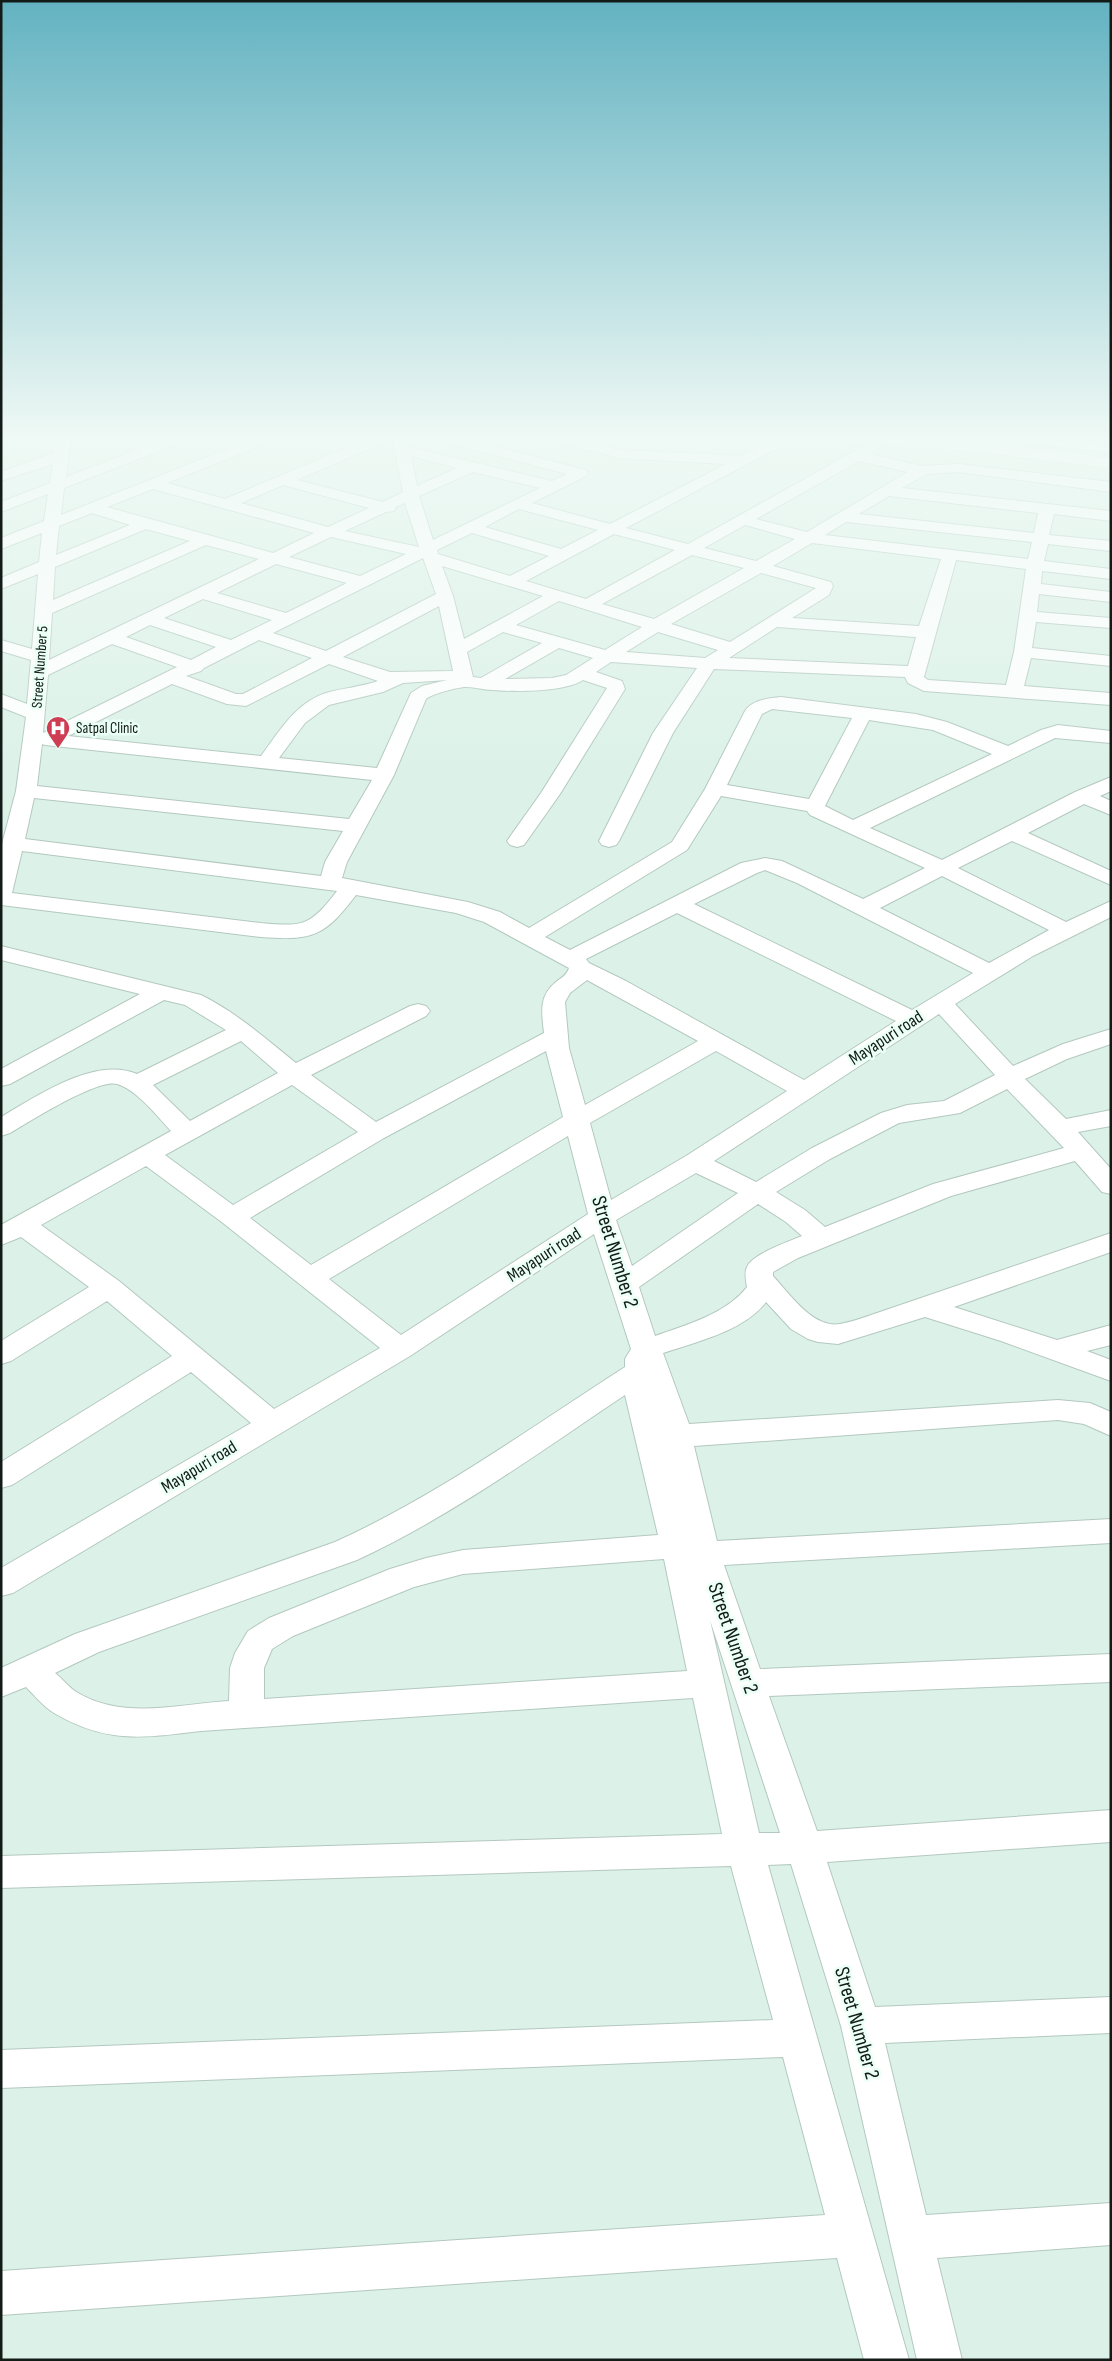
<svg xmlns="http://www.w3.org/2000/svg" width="1112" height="2361" viewBox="0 0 1112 2361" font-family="'Sofia Sans Condensed',sans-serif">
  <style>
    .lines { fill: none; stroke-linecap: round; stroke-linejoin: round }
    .minor-casing { stroke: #b3c8bf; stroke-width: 2 }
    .tertiary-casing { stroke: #b3c8bf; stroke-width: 1 }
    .minor { fill: #fff; fill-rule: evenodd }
    .tertiary { fill: #fff; fill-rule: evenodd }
    .labels { text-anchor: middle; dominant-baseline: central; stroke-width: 5; stroke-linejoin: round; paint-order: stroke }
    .far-street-label { font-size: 15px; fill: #131b18; stroke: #eafff5 }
    .far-poi-label { font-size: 15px; fill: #131b18; stroke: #eafff5; text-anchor: start }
    .street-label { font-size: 18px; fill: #131b18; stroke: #eafff5 }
    .near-street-label { font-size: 21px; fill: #131b18; stroke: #eafff5 }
  </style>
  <rect width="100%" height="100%" fill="#dcf2e8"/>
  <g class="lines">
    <g class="minor-casing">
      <path id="minor" d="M1,437H71L66,477L170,437H189L187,440L64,488L61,515L258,437H277L275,440L167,483L225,499L372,437H391L389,440L297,480L383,502L403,492L392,437H406L408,447L552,481L567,474L449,443L447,440L449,437H458L586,470L588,473L586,476L532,503L610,524L726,464L619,458L555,441L554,437H572L619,450L741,456L777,437H795L793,440L626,528L688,544L880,437H889L891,440L870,454L921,466L959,464L1111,482V492L959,472L926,474L902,488L1111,511V521L1054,514L1049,535L1111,541V551L1048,544L1044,561L1111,569V579L1042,571L1041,584L1111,592V602L1039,594L1037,612L1111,618V628L1036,622L1032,648L1111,656V666L1031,658L1024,686L1111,693V705L924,691L908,683L905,677L714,669L673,733L619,841L616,845L609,847L602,845L599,841L653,733L697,668L611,662L596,672L622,681L625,689L560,794L524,845L517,847L510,845L507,841L541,793L607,688L583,680C565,692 515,692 493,690C484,690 475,687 466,687C458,687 432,694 426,699L394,775L347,862L342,878L468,902L500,912L529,928L672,842L705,789L745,711C752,700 769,698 781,697L916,714L947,722L1008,746L1041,730L1058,725L1111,731V743L1055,738L870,828L942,860L1075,792L1111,777V791L1100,796L1111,801V815L1084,804L1028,833L1111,871V885L1012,841L958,868L1066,922L1111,901V917L1033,956L955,1004L1013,1066L1063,1044L1111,1029V1044L1067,1059L1025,1079L1066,1119L1111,1110V1126L1078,1132L1111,1169V1194L1102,1192L1075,1161L951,1196L798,1258L773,1272V1276C789,1293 813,1329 840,1324C852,1322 865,1317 877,1313L1111,1233V1252L954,1307L1057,1340L1111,1325V1345L1087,1351L1111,1360V1381L1001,1341L925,1317L838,1344L818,1342L808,1339L791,1329L766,1302C744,1331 696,1342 663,1353L689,1424L1058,1400L1090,1403L1111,1412V1436L1084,1424L1058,1420L694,1446L717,1541L1111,1519V1543L724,1565L760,1669L1111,1654V1682L769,1696L817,1831L1111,1810V1842L827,1862L875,2007L1111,1997V2033L885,2043L926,2215L1111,2203V2245L937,2258L962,2360H917L841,2026L791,1864L768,1865L909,2360H864L837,2258L1,2315V2271L825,2215L783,2057L1,2088V2050L773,2020L731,1866L1,1888V1856L722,1834L693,1698L201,1731C143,1738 107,1744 54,1713C44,1707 34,1695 26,1687L1,1697V1668L75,1634L335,1542C437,1496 530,1428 625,1367V1359L631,1349L594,1234L410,1356L13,1593L1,1596V1568L251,1423L191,1372L12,1485L1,1488V1462L172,1356L107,1301L11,1361L1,1364V1341L89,1287L21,1237L1,1245V1225L171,1131C158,1117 136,1089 117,1084C98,1078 29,1122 10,1133L1,1136V1117C37,1096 95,1056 137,1074L226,1030L185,1005L164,1000L10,1084L1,1086V1069L140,994L1,960V946L201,995C237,1013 265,1038 296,1063L410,1006L418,1004L426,1006L430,1011L426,1016L311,1075L376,1122L544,1033C542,1014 538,996 556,982C561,978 567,975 569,968L484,922L456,913L356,895C325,936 313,941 261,937L1,905L2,844L16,791L26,717L1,707V694L27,704L31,660L1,651V640L32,649L38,574L1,589V578L39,562L42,533L1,549V538L44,521L48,494L1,512V502L50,483L53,464L1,481V472L54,453L56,441H5L1,440ZM411,456L457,468L417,486ZM859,461L908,472L807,532L756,519ZM473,472L540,488L433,540L419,496ZM283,485L369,508L328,527L241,503ZM153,489L314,533L273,553L107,507ZM889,496L1038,513L1034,533L859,514ZM405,503L419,547L345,531L386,512L394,511L396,507ZM519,509L598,530L561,549L485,527ZM92,513L130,525L56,555L59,526ZM846,522L1032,542L1028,559L825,535ZM745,525L795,539L756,561L704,548ZM146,529L190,541L53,600L55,567ZM472,533L549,556L510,576L438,554L437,550ZM614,534L675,550L586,599L526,581ZM331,537L406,554L360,576L289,557ZM812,543L941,559L919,626L792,618L829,595L833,586L831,582L773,566ZM206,545L259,559L49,660L52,613ZM692,555L744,568L654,619L602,604ZM423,558L436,594L326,651L273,633ZM956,560L1026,569L1014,652L1006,685L928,680L924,677ZM276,564L347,583L286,613L217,593ZM442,566L543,596L464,639L453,596ZM761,573L816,588L730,642L671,624ZM203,599L272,620L231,640L164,618ZM559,601L642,627L605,650L516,625ZM439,606L453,671L390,672L343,657ZM150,625L216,647L191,660L126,637ZM777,627L916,637L908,666L729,658ZM503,632L542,643L481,678L473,677L467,652ZM658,632L718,650L705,658L626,652ZM259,640L312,658L243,694H236L186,676L201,671L204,668ZM112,644L177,667L43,733L48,675ZM559,648L593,658L566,675L552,678L505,679ZM329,664L378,681C361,687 343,688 326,693C295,703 279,732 261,756L68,736L172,684L227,704L246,706ZM447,680L422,686L411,693L377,768L279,758L305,723L329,705L383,692L403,683ZM772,709L852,718L809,799L727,785L762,714ZM869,720L933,730L992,754L853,820L825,806ZM42,744L45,745L372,780L349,819L37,786ZM721,796L807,811L810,815L925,868L863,899L782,861L765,858L741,863L570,950L545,937L687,850ZM34,798L343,831L325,862L321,876L25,839ZM22,851L337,891C310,926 304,927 261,923L12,893ZM765,870L797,883L973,973L912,1010L694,904L757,873ZM942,876L1049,930L989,963L880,908ZM677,913L896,1021L804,1080L626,981L589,963L586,959ZM587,980L698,1041L585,1105L569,1048L565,1002L570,993ZM939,1014L995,1075L944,1101L907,1105L881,1113L812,1148L756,1182L714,1161ZM241,1041L278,1073L190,1121L153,1085ZM546,1051L563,1117L311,1265L250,1218L384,1138ZM716,1051L787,1091L686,1156L611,1200L590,1123ZM292,1085L358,1132L233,1205L165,1155ZM1007,1089L1064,1148L933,1184L825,1227L805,1210L776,1192L830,1159L899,1123L960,1113ZM568,1136L588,1214L401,1335L329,1279ZM146,1166L223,1223L380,1348L274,1409L119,1281L41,1225ZM696,1173L738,1193L632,1266L616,1220ZM758,1204L786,1222L802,1236C790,1241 752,1254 747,1267C744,1273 746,1281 747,1287C726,1314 686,1325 655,1336L639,1287ZM625,1395L658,1535L463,1550L426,1558L390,1569L269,1618L248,1631L235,1653L230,1668L229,1701C179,1704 124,1720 78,1693C70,1689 63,1679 55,1673L99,1652L357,1560C452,1516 538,1453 625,1395ZM664,1559L687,1671L264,1699V1668L272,1649L293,1636L414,1587L463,1574ZM710,1620L780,1833H759Z
        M1014,437H1053L1111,445V453L1033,444L1005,447L988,452L981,448C988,440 1003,439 1014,437Z"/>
    </g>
    <g class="tertiary-casing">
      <path id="tertiary" d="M824,437C920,431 1016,447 1111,458V468L960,450L832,442Z"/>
    </g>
    <use href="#minor" class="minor"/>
    <use href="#tertiary" class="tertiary"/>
  </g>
  <linearGradient id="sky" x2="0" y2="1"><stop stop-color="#63b2c1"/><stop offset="0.57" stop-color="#eff9f5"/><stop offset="1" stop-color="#eff9f5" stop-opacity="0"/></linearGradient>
  <rect width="1112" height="767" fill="url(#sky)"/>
  <defs>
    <g id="hospital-pin" transform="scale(1.25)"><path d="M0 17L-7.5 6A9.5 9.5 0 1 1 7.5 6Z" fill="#ce3d53" stroke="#eafff5"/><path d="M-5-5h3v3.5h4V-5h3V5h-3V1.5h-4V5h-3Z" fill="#fff"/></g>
  </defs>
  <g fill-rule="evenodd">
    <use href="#hospital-pin" x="58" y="728"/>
  </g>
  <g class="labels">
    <g class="far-street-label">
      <text transform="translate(40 667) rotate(-86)">Street Number 5</text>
    </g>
    <g class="far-poi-label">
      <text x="76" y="728">Satpal Clinic</text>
    </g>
    <g class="street-label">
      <text transform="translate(886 1038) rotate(-33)">Mayapuri road</text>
      <text transform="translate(544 1255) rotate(-33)">Mayapuri road</text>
      <text transform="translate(199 1467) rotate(-31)">Mayapuri road</text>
    </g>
    <g class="near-street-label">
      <text transform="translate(615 1252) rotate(73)">Street Number 2</text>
      <text transform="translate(733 1638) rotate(71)">Street Number 2</text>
      <text transform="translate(857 2023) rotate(74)">Street Number 2</text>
    </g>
  </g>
  <rect width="1112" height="2361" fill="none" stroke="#131b18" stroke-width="5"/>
</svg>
